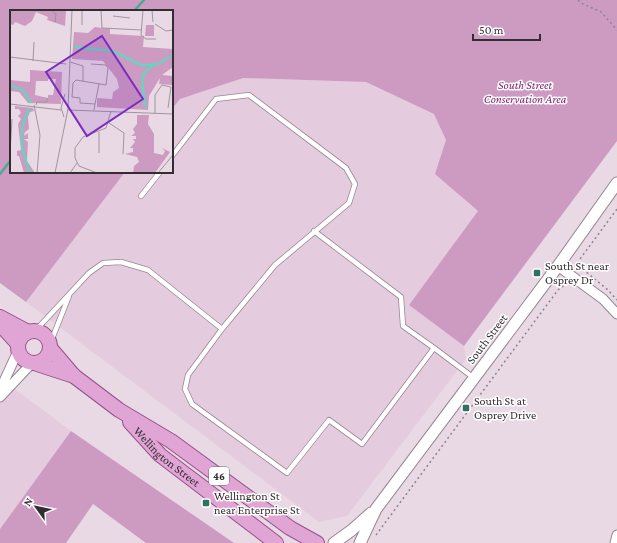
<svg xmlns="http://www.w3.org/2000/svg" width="617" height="543" viewBox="0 0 617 543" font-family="'Crimson Pro',serif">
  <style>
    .built { fill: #e4ccde }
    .green { fill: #cd9bc2 }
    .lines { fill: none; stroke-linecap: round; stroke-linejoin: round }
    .stream { stroke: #4ba895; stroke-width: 2.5 }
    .service-casing { stroke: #968692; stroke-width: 6 }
    .minor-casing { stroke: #968692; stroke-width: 11 }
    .tertiary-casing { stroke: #968692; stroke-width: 13 }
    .primary-casing { stroke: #965289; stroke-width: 16 }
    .path { stroke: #8e838b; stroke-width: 1.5; stroke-dasharray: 2 3; stroke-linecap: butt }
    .service { stroke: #fff; stroke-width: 4.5 }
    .minor { stroke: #fff; stroke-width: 9 }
    .tertiary { stroke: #fff; stroke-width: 11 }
    .primary { stroke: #e0a4d5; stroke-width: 14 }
    .poi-dot { fill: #2f7263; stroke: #fff; stroke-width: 1.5 }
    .labels { text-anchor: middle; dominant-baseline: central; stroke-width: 3; stroke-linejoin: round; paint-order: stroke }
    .shield { fill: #fff; stroke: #706b6f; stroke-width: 1 }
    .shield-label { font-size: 11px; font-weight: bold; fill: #332c31 }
    .park-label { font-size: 12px; font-style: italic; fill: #7a1d6d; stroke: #fff }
    .poi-label { font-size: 12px; fill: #332c31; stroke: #fff; text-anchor: start }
    .street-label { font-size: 12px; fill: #332c31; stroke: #fff }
    .inset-river { fill: none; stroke: #55ddc0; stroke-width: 2 }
    .inset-road { fill: none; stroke: #a0949d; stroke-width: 1 }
    .view { fill: #7b2cbf; fill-opacity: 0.15; stroke: #7b2cbf; stroke-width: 2 }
    .inset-edge { fill: none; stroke: #332c31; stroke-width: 2 }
  </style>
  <rect width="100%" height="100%" fill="#e9d9e5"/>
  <path class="built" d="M243,78L366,82L435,114L446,140L436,174L479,211L409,305L464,346L466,359L347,516L319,522L26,302L125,172H172V109L180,99Z
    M0,378L71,431L0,529Z"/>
  <path class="green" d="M0,0H617V141L464,346L409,305L478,211L435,174L446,140L434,114L366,82L243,78L180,99L172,109V11H11V172H125L26,302L0,283Z
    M71,431L234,543H146L93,504L66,543H0V529Z"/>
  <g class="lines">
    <path class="stream" d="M134,11L144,0
      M0,174L11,160"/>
    <g class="service-casing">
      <path id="service" d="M172,156L216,99L249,95L346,168L355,184L349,203L275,265L222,329L188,375L185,389L192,404L287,473L329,420L362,444L434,348L474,378
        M141,196L160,172
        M314,231L401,297L403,326L434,348
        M36,330L89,273L103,263L121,262L148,270L222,329
        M50,344L69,296"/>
    </g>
    <g class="minor-casing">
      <path id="minor" d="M558,266L603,299L617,314
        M0,390L18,351
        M0,397L32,363
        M615,543L617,535"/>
    </g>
    <g class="tertiary-casing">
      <path id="tertiary" d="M334,543L352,530L371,513
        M360,543L376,509L558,266L617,183"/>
    </g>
    <g class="primary-casing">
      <g id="primary">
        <path d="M0,317L28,332"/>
        <path d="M0,324L18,344"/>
        <circle cx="34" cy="347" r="16"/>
        <path d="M51,349L74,376L119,410L171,441L290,528L317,543"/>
        <path d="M37,364L74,376"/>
        <path id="s1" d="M130,422L160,455L276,543"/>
      </g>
    </g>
    <path class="path" d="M578,0L581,3L601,12L617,30
      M579,266L608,290L617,300
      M577,268L579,266L580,259L617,209
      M376,535L558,290L566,284"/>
    <use href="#service" class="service"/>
    <use href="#minor" class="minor"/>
    <use href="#tertiary" class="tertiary"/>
    <use href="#primary" class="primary"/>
  </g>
  <g class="poi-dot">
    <rect x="533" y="269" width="8" height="8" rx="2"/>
    <rect x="462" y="404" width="8" height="8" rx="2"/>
    <rect x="202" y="499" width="8" height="8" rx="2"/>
  </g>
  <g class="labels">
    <rect class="shield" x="209" y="467" width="20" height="18" rx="3"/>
    <g class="shield-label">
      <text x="219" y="476">46</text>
    </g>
    <g class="park-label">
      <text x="525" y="85">South Street<tspan x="525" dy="14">Conservation Area</tspan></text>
    </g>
    <g class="poi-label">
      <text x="545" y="266">South St near<tspan x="545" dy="14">Osprey Dr</tspan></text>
      <text x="474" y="401">South St at<tspan x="474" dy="14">Osprey Drive</tspan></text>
      <text x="214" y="496">Wellington St<tspan x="214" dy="14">near Enterprise St</tspan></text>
    </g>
    <g class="street-label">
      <text transform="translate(487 339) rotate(-53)">South Street</text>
      <text stroke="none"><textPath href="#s1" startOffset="51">Wellington Street</textPath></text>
    </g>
  </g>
  <g transform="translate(10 10)">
    <rect width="163" height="163" fill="#e9d9e5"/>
    <path d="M5,0H56L55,16L37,10L38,7L26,2L22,11L15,16L5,12L3,15L0,14V1ZM136,15H144V26H135ZM85,17L100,19V24L134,26L133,37L163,39V57L152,65L163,66V75L149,74L150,68L139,86L138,100L87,97V88L102,89L103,82L109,78L107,69L93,51L62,49L64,22L78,23ZM20,60L52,62L51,94L18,93L9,82L0,81V70L20,72ZM38,69H46L43,85H38V88L25,85L26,71H38ZM5,96L23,98L24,101L20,102L18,107L19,119L15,122L14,126L18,123V129H14L18,132L17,151L25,163H14L9,146H7V141L11,140L8,114L11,109L8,106L11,103L9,99H5ZM127,105H139L138,114L144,124V143L153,145L155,141L152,138L160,142L145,163H123L124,156L129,152L127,147L115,144L123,142V138H120L125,132L123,129H126V126H121L125,123L123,119L127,114Z" fill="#cd9bc2" fill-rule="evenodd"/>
    <path class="inset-river" d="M64,37L103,41L131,55H138L148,54L163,45M0,75L13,80L21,93M19,98L12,118V138L20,163M135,98L132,70L134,63L143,55"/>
    <path class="inset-road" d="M41,0L46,4L45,12L46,9M91,0L92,18L131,20M133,0L131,25L136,29H146M142,0L143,12M103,6L120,8M145,14L156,21L163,20M72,15V0M0,47L56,54M23,51L24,32M60,52L73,56V71M81,54L96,55L98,58L96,75L66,70L63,73L62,87L70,88V93L85,94L84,100M0,94L51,100M85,94L89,74M24,95L30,125L27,163M26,95L27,92H37V88M58,100L163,104M145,103V85L152,75L161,77L158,98M54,107L51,98L55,84M99,113L114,123L113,144M89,122V143M0,143L2,109M45,163L58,99L62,0M60,163L67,153M87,163L69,156L65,148V138L73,127L96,118L101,101M148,163L163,145"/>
    <path class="view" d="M92,26L133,89L77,126L36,62Z"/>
    <rect width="163" height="163" class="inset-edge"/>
  </g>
  <g transform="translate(36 507) rotate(303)" stroke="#ffffff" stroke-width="3" paint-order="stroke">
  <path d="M0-3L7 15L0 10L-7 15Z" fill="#332c31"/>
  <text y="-6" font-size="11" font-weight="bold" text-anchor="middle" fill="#332c31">N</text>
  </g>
  <path d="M473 34v6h67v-6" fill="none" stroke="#332c31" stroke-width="2"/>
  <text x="479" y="34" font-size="12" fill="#332c31" stroke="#ffffff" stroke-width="3" paint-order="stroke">50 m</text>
</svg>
